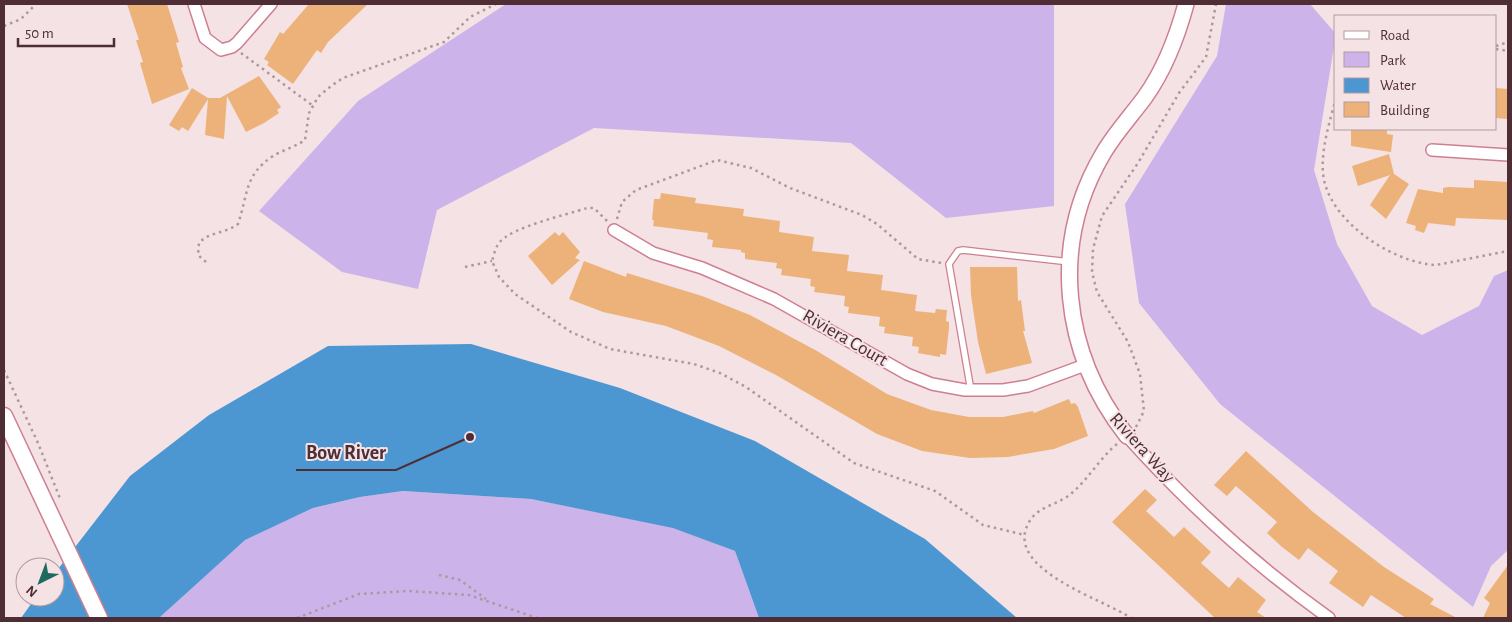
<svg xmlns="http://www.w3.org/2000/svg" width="1512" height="622" viewBox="0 0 1512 622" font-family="'Alegreya Sans',sans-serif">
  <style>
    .green { fill: #ccb4ea }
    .water { fill: #4c97d2 }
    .building { fill: #ecb279 }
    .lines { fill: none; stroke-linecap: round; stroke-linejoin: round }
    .service-casing { stroke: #ce7f91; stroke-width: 8 }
    .minor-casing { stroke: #ce7f91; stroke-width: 14 }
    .tertiary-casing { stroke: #ce7f91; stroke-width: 18 }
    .secondary-casing { stroke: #ce7f91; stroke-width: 19 }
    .path { stroke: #af979c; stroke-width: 2.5; stroke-dasharray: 2.5 4; stroke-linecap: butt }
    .service { stroke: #fff; stroke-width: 5.5 }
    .minor { stroke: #fff; stroke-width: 11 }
    .tertiary { stroke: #fff; stroke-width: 15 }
    .secondary { stroke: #fff; stroke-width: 16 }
    .labels { text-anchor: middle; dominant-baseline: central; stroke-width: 4; stroke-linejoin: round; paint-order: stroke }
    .street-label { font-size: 19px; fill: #4e2d35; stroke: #f4e2e5 }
    .leader { fill: none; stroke: #4e2d35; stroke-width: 2 }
    .callout-dot { fill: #4e2d35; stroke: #f4e2e5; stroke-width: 2 }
    .callout-label { font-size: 20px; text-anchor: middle; font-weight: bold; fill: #4e2d35; stroke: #f4e2e5; stroke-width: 4; stroke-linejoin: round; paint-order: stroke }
  </style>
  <rect width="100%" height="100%" fill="#f4e2e5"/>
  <path class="green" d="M506,4H1054V206L946,218L851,143L594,128L437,210L418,289L342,272L259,211L358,101Z
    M1226,4H1310L1336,34L1314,170L1337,244L1372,306L1422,335L1479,306L1494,276L1508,270V550L1491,566L1473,607L1220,404L1139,303L1125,204L1217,56Z
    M403,491L531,499L673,527L735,551L759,618H159L244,540L313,508L360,497Z"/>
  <path class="water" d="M471,344L620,388L755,441L925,539L1017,618H759L735,551L673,528L531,499L403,491L360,497L313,508L245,540L159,618H21L36,597H55V573L130,476L209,415L328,346Z"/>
  <path class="building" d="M127,4H167L179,42L176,43L183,67L181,68L189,89L152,104L140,63L143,62L136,40H139Z
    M309,4H368L328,42L321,53L317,50L293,84L267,65L269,62L264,59L280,32L283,34Z
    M259,76L281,107L277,110L279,113L264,123L246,132L227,96L224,139L205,135L208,99L188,131L182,127L179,131L169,125L192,88L208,98H220Z
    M1496,88L1508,89V119L1496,118Z
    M1351,129H1383L1387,131V134L1393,135L1391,152L1351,146Z
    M1389,154L1394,174L1409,184L1386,219L1370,205L1390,175L1358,186L1352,166Z
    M1474,180L1508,182V220L1456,218L1455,226L1428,223L1424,233L1415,230L1416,226L1406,223L1418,189L1443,193V188L1448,187L1474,188Z
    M661,193L696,198L695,203L744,209L743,216L780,221L779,232L814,237L812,251L849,255L847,271L883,275L881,290L917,295L915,311L935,313L936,309L947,310L946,321L949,322V328L946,355L940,354V357L918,353L919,347L912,346L913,337L884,333L885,327L879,326L880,317L848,313L849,307L844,306L845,296L814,292L815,287L810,286L811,279L781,275L782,269L776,268L777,263L745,259V253L741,252V250L712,247L713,240L707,239L708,233L653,226L654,220H652L654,199H660Z
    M555,232L559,236L563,232L580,252L575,258L580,260L552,285L528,256Z
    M584,261L626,277L627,273L702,296L750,315L817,351L887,394L931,410L969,417H1003L1033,411L1034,413L1069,399L1071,404L1075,403L1078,407L1088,436L1054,449L1008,457L970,458L922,451L877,434L776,375L719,346L666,326L603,312L569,299Z
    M970,267H1017L1018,301L1021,300L1025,331H1023L1032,363L986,374L978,342L971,295Z
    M1246,451L1313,512L1384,567L1434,599L1430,604L1457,618H1406L1371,595L1363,607L1329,583L1338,571L1308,548L1299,560L1282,547L1267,533L1277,522L1236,486L1227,496L1214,485Z
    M1145,489L1157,500L1146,511L1174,537L1184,527L1211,552L1201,563L1229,588L1238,577L1266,600L1257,612L1266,618H1215L1112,522Z
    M1508,565V618H1483L1490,603L1484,598Z"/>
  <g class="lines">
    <g class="service-casing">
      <path id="service" d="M971,391L949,264L958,251L963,250L1070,262"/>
    </g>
    <g class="minor-casing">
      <path id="minor" d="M194,4L205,38L221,50L232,47L237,43L271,4
        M1432,150L1508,155
        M614,230L653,253L702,268L774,299L907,374L932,384L965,390H1003L1028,386L1085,365
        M1127,436C1187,503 1256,566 1329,618"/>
    </g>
    <g class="tertiary-casing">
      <path id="tertiary" d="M1127,436C1062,353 1049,244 1104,152C1116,132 1131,116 1145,97C1165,69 1177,37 1186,4"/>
    </g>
    <g class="secondary-casing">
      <path id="secondary" d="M4,416L99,618"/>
    </g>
    <path class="path" d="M4,26L21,19L36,4
      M1496,46L1508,42
      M1496,49L1508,51
      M241,53L312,105
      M1336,98C1330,121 1321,148 1323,173C1327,220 1392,263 1436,265L1508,251
      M617,219L622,202L636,190L717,160L751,168L790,188L862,215L877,224L918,259L941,263
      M607,221L594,208H587C566,215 511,227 499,243C495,248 494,255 492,261L499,277L515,294L571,332L610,349L694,364L720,373L746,387L854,463L935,491L983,525L1025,535
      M206,262L198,255L199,243C210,231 225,234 238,224C248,195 244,175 273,156C283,150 295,147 305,140L309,113L318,97L331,86L343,78L444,42L470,17L496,4
      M465,267L492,261
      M4,370L38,443L61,501
      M1136,427L1144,411L1140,374L1128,342L1097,292L1092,272L1093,249L1102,216L1138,163L1179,93L1206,57L1216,4
      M1117,444C1100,458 1089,478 1073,492C1061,504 1041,505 1031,519C997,568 1106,600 1131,618
      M439,575L460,580L486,599
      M297,618L359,594L408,591L469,595L537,618"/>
    <use href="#service" class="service"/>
    <use href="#minor" class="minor"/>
    <use href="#tertiary" class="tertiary"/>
    <use href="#secondary" class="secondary"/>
  </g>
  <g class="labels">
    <g class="street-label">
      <text transform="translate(845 338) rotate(30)">Riviera Court</text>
      <text transform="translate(1142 448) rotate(48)">Riviera Way</text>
    </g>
  </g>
  <path class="leader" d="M470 437L396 470H296"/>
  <circle class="callout-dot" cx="470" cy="437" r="5"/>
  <g class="callout-label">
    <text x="346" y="459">Bow River</text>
  </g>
  <rect width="1512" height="622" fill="none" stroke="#4e2d35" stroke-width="10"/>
  <rect x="1334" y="15" width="162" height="115" fill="#f4e2e5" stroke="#b29a9f"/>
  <rect x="1344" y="31" width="25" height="8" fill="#ffffff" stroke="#b29a9f"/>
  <text x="1380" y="40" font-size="15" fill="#4e2d35">Road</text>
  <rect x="1344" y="52" width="25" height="15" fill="#ccb4ea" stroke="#b29a9f"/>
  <text x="1380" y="65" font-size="15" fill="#4e2d35">Park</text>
  <rect x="1344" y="78" width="25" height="15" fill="#4c97d2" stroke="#b29a9f"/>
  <text x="1380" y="90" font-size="15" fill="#4e2d35">Water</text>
  <rect x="1344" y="102" width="25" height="15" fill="#ecb279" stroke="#b29a9f"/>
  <text x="1380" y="115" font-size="15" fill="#4e2d35">Building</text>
  <g transform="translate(40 582) rotate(222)"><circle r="24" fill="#f4e2e5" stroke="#b29a9f"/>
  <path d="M0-4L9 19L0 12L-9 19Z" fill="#1f6961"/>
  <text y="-8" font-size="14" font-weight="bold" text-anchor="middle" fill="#4e2d35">N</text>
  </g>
  <path d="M18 38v8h96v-8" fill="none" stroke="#4e2d35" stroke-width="2.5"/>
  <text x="25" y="38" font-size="15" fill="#4e2d35" stroke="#f4e2e5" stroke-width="4" paint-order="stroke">50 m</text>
</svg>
